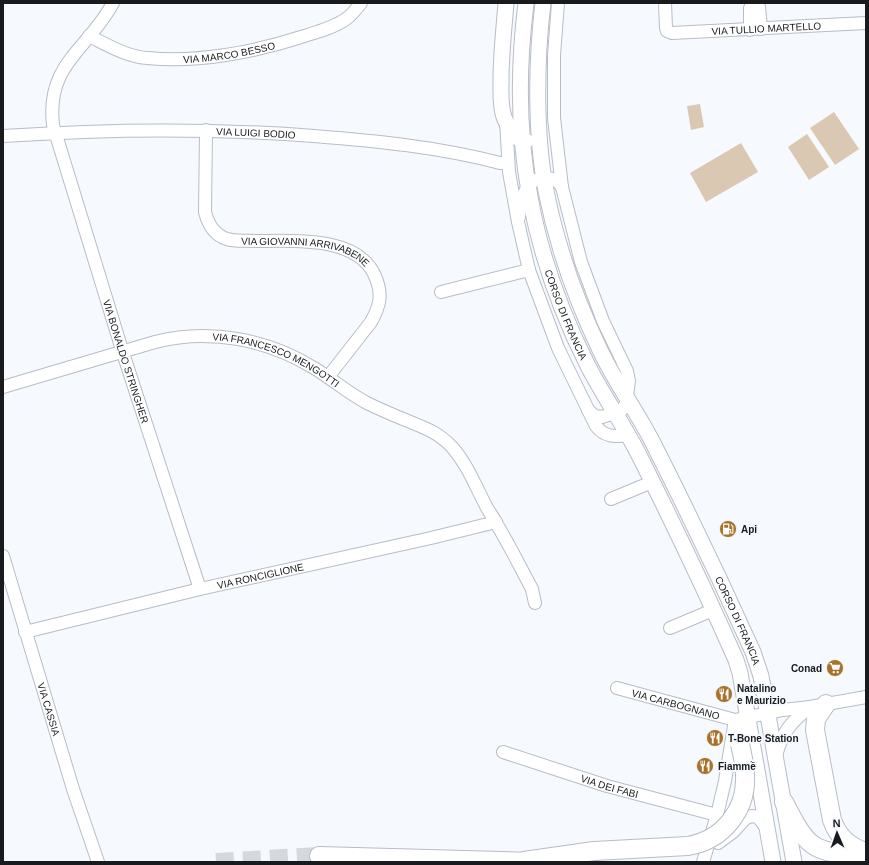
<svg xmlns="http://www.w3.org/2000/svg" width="869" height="865" viewBox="0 0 869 865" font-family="Arial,sans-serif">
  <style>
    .garden { fill: #dac8b3 }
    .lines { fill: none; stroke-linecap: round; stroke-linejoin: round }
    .highway-tunnel { stroke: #d5d8dc; stroke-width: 18; stroke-dasharray: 18 9; stroke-linecap: butt }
    .minor-casing { stroke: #b7bdc7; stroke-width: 14 }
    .major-casing { stroke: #b7bdc7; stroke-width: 17 }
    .highway-casing { stroke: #b7bdc7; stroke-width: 20 }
    .minor { stroke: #fff; stroke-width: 12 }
    .major { stroke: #fff; stroke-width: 15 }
    .highway { stroke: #fff; stroke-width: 18 }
    .highway-bridge-casing { stroke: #b7bdc7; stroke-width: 20; stroke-linecap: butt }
    .highway-bridge { stroke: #fff; stroke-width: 18 }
    .labels { text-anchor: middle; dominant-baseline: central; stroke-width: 4; stroke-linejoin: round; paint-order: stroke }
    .street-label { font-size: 10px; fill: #181a1e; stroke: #f6f9fd }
    .poi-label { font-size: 10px; font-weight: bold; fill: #181a1e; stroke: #f6f9fd; text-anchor: start }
  </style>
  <rect width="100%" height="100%" fill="#f6f9fd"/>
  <path class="garden" d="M700,104L704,127L691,130L687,106Z
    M834,112L859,149L835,165L810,128Z
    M807,134L829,167L809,180L788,147Z
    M741,143L758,172L706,202L690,173Z"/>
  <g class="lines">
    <path class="highway-tunnel" d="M216,862L319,856"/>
    <g class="minor-casing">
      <g id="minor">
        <path id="s1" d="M113,3C88,50 46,63 53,125L123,353L200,589"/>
        <path d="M558,3L554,55V118L562,187L581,262L603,321L627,371L629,381L626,404L621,411L602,417L595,416L588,410"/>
        <path id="s2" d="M665,3L666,28L667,31L672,33L866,23"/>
        <path d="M758,3L759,7L761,29"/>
        <path d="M750,30V8L753,3"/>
        <path id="s3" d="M89,36C108,45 127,57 148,58C197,63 255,52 301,37C317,32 333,28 346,19C352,15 357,8 361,3"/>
        <path d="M506,121L509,172L518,222L529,270L558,348L596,426C604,437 615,437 628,435"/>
        <path id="s4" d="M206,130L205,212C208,224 214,235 227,239C236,242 247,240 257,241C294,241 358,236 375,276C383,294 380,306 371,322L328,377"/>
        <path id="s5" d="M3,136C107,129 210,128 314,136C377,141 439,147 500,163H507"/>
        <path d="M519,217C522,198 524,178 547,178C554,178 558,181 562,187"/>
        <path d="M441,292L529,270"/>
        <path id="s6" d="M3,387L155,342C209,328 267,339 314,368C332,379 348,393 367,403C379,409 391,414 403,419C422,427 437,431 452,447C467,464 475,485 485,504C488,511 493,516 496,523C509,544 520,567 532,589L535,603"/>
        <path d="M611,499L652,482"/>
        <path id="s7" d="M3,556L73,789L98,862"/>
        <path d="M670,628L713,610"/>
        <path id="s8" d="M25,632L200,589L431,538L496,522"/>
        <path id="s9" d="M617,688L735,720"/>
        <path id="s10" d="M503,752L607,786L717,815"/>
        <path d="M776,756C782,732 791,722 810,707"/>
        <path d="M718,843L733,832L746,818L752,816L758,817L767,829"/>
        <path d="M703,862L717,815L725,781L735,720L783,710L810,707L866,697"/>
      </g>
    </g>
    <g class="major-casing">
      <g id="major">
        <path d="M506,3C504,29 501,54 501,80C501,92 500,106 504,117C507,126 515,137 523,142L526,141"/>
        <path id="s11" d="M526,3C518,67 518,134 530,197C540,253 561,312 587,364C603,396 625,426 641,459C674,525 706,592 736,660L740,673L773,862"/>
        <path id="s12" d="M543,3C536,61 535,134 546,191C557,246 576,300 600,350C615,382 636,410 652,441C687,510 721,581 753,652L761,676L794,862"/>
      </g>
    </g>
    <g class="highway-casing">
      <path id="highway" d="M826,704L816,719L815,730L832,820C838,837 849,847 866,852
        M740,744V734L748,717
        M784,802C807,847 811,853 863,855
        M319,856L536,862
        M524,861L594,851"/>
    </g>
    <use href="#minor" class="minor"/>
    <use href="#major" class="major"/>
    <use href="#highway" class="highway"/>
    <g class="highway-bridge-casing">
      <path id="highway-bridge" d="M594,851L688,846C723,840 747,810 745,775C745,765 742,754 740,744"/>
    </g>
    <use href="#highway-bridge" class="highway-bridge"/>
  </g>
  <defs>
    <g id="fuel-disc" transform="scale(0.9)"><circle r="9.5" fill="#a8722c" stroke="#f6f9fd"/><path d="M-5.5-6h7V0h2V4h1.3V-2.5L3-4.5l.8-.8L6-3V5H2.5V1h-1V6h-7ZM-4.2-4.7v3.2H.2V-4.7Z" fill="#fff"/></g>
    <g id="supermarket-disc" transform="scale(0.9)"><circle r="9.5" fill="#a8722c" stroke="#f6f9fd"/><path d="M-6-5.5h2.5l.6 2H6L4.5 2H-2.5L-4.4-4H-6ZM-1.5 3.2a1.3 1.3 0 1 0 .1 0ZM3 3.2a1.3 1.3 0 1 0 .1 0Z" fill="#fff"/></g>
    <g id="restaurant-disc" transform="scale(0.9)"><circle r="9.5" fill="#a8722c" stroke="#f6f9fd"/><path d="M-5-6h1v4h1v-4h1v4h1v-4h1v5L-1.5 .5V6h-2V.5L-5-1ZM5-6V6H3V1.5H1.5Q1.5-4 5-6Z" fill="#fff"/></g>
  </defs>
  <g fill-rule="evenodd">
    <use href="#fuel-disc" x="728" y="529"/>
    <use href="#supermarket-disc" x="835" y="668"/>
    <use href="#restaurant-disc" x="724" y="694"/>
    <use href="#restaurant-disc" x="715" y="738"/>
    <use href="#restaurant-disc" x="705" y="766"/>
  </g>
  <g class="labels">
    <g class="street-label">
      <text stroke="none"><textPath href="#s2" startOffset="128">VIA TULLIO MARTELLO</textPath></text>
      <text stroke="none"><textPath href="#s3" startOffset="145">VIA MARCO BESSO</textPath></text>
      <text stroke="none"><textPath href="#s5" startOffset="253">VIA LUIGI BODIO</textPath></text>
      <text stroke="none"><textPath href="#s4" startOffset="199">VIA GIOVANNI ARRIVABENE</textPath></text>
      <text stroke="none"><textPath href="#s11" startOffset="318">CORSO DI FRANCIA</textPath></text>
      <text stroke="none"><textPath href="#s1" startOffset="388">VIA BONALDO STRINGHER</textPath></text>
      <text stroke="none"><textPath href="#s6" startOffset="285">VIA FRANCESCO MENGOTTI</textPath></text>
      <text stroke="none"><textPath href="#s8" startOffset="242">VIA RONCIGLIONE</textPath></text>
      <text stroke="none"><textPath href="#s12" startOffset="661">CORSO DI FRANCIA</textPath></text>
      <text stroke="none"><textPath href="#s9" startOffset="61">VIA CARBOGNANO</textPath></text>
      <text stroke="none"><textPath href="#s7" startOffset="160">VIA CASSIA</textPath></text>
      <text stroke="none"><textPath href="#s10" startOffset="112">VIA DEI FABI</textPath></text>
    </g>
    <g class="poi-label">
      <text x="741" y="529">Api</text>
      <text x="822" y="668" text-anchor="end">Conad</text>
      <text x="737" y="688">Natalino<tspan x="737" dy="12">e Maurizio</tspan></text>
      <text x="728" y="738">T-Bone Station</text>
      <text x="718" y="766">Fiammề</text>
    </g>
  </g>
  <rect width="869" height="865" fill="none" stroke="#181a1e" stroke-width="8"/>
  <g transform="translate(837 833) rotate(358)" stroke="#f6f9fd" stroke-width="3" paint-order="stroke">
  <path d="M0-3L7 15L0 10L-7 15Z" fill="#181a1e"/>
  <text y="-6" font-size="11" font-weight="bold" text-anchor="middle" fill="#181a1e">N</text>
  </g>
</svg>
